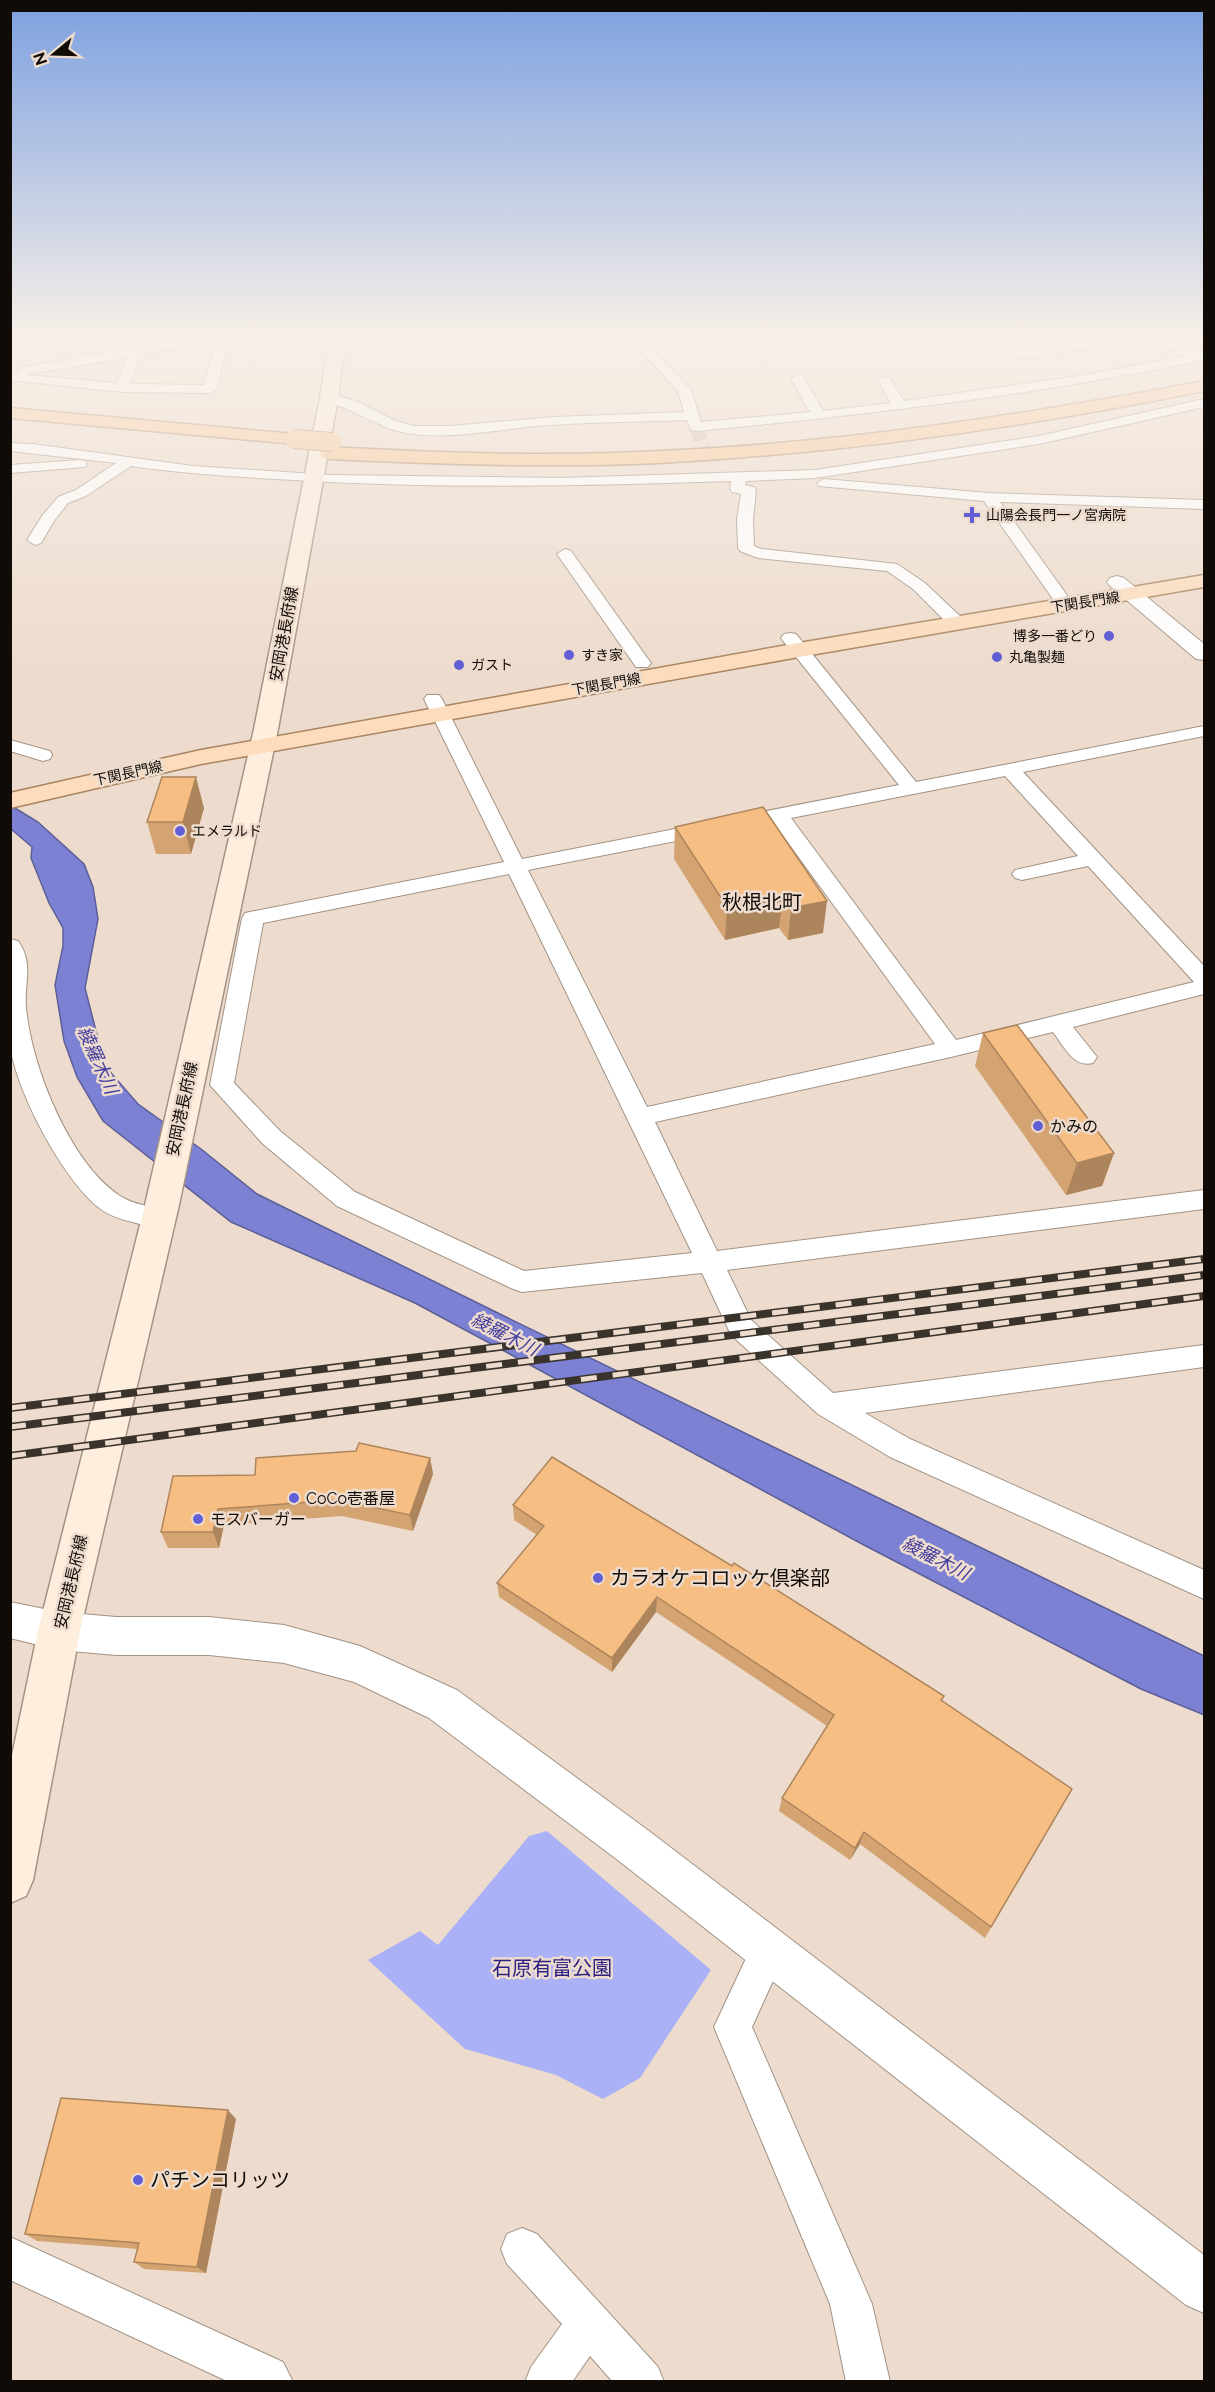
<svg xmlns="http://www.w3.org/2000/svg" width="1215" height="2392" viewBox="0 0 1215 2392" font-family="Raleway,'Noto Sans JP',sans-serif">
  <style>
    .green { fill: #abb1f6 }
    .water { fill: #7d81d3; stroke: #5c5e96; stroke-width: 1.5 }
    .lines { fill: none; stroke-linecap: round; stroke-linejoin: round }
    .minor-tunnel { stroke: #ccbdaf; stroke-width: 14; stroke-dasharray: 14 7; stroke-linecap: butt }
    .minor-casing { stroke: #a29385; stroke-width: 2 }
    .tertiary-casing { stroke: #a29385; stroke-width: 2 }
    .secondary-casing { stroke: #a29385; stroke-width: 3 }
    .primary-casing { stroke: #a88460; stroke-width: 3 }
    .motorway-casing { stroke: #a88460; stroke-width: 3 }
    .minor { fill: #fff; fill-rule: evenodd }
    .tertiary { fill: #fff; fill-rule: evenodd }
    .secondary { fill: #feeede; fill-rule: evenodd }
    .primary { fill: #fcdcbd; fill-rule: evenodd }
    .motorway { fill: #fac591; fill-rule: evenodd }
    .rail-casing { stroke: #3a332c; stroke-width: 8 }
    .rail { stroke: #eddccd; stroke-width: 5; stroke-dasharray: 16; stroke-linecap: butt }
    .motorway-bridge-casing { stroke: #a88460; stroke-width: 20; stroke-linecap: butt }
    .motorway-bridge { stroke: #fac591; stroke-width: 18 }
    .wall { fill: #d4a372 }
    .shaded-wall { fill: #ad855c }
    .building { fill: #f7be84; stroke: #ad855c; stroke-width: 1.5 }
    .poi-dot { fill: #625ed6; stroke: #eddccd; stroke-width: 2 }
    .labels { text-anchor: middle; dominant-baseline: central; stroke-width: 5; stroke-linejoin: round; paint-order: stroke }
    .far-poi-label { font-size: 14px; fill: #100b06; stroke: #eddccd; text-anchor: start }
    .far-street-label { font-size: 14px; fill: #100b06; stroke: #eddccd }
    .street-label { font-size: 16px; fill: #100b06; stroke: #eddccd }
    .poi-label { font-size: 16px; fill: #100b06; stroke: #eddccd; text-anchor: start }
    .water-label { font-size: 18px; font-style: italic; fill: #423c9e; stroke: #eddccd }
    .quarter-label { font-size: 20px; fill: #100b06; stroke: #eddccd }
    .near-poi-label { font-size: 20px; fill: #100b06; stroke: #eddccd; text-anchor: start }
    .near-park-label { font-size: 20px; fill: #2d2182; stroke: #eddccd }
  </style>
  <rect width="100%" height="100%" fill="#eddccd"/>
  <path class="green" d="M547,1831L711,1970L640,2078L603,2099L556,2075L465,2049L368,1960L420,1931L438,1945L529,1836Z"/>
  <path class="water" d="M10,805L38,822L84,864L93,887L98,919L85,988L105,1066L138,1104L201,1149L257,1194L506,1317L1204,1656V1715L1141,1689L862,1544L415,1303L231,1222L103,1121L77,1077L64,1041L55,985L63,946V928L49,903L31,858L32,847L11,829Z"/>
  <g class="lines">
    <path class="minor-tunnel" d="M696,427L710,467"/>
    <g class="minor-casing">
      <path id="minor" d="M201,335H222L219,338L227,348L217,389L210,393L122,392L10,380V374L25,367ZM208,341L215,348L204,385L130,384L139,355ZM126,358L117,383L28,375L29,374Z
        M634,335H646L649,345L691,390L701,422L810,412L791,379L798,375L803,376L823,411L891,403L878,381L885,377L890,378L904,401L1078,376L1186,356L1149,339L1021,358L989,335H1003L1023,350L1125,335H1161L1200,353L1204,352V360C1036,395 867,415 696,431L691,430L687,420C637,422 586,422 536,426C496,430 454,439 413,434C382,431 356,409 324,401L322,398L329,394L356,401L396,421L414,426H450L555,417L684,412L678,391L639,349Z
        M1204,399V407L1039,444L815,478L746,481L745,485L754,487L756,490L753,520L754,546L761,549L897,564L925,583L963,619L965,623L963,627H951L913,589L887,571L758,558L740,551L738,548L737,520L741,494L732,492L730,489L731,481C586,486 440,489 295,480C240,477 186,474 131,466L86,496L68,503L54,521L41,543L35,545L27,540L42,516L58,497L76,490L116,463L10,451V443L33,444L193,466L330,475L561,478L815,470L1039,436Z
        M80,460L85,461L87,464L85,467L10,473V465Z
        M824,479L989,493L1204,500V509L1000,502L1074,605L1066,610L1060,609L984,501L819,486L817,483Z
        M565,549L571,551L648,659L651,663L648,667H636L557,554Z
        M790,633L796,634L916,782L1204,726V736L1023,772L1204,966V994L1073,1027L1097,1057L1093,1063C1073,1068 1064,1046 1053,1032L951,1057L655,1122L717,1251L1204,1190V1209L727,1270L751,1320L833,1393L1204,1345V1367L865,1413L910,1439L1204,1570V1599L890,1457L818,1414L731,1335L702,1273L522,1292L513,1289L337,1206L262,1143L210,1085L242,918L245,913L504,862L424,699L427,695H439L442,699L522,859L899,785L784,642L781,638L784,634ZM1005,776L1078,856L1015,870L1012,874L1015,878L1022,880L1088,866L1194,982L956,1040L791,818ZM773,822L935,1044L647,1107L528,870ZM509,874L692,1253L524,1271L355,1192L280,1131L234,1083L263,923Z
        M10,740L50,751L52,755L50,759L43,761L10,751Z
        M10,939L18,941C34,963 24,982 26,1007C31,1065 69,1162 120,1196C134,1205 151,1206 167,1211L171,1218L167,1225C156,1228 147,1226 136,1223C123,1220 109,1216 98,1207C63,1179 15,1090 10,1044C7,1010 10,974 10,939Z
        M769,1932L782,1937L787,1950L752,2027L872,2304L890,2382H846L830,2304L714,2027L756,1937Z
        M522,2228L537,2234L658,2367L664,2382H613L590,2356L572,2382H525L531,2367L562,2324L507,2264L501,2249L507,2234Z
        M10,2237L283,2362L293,2382H229L10,2280Z"/>
    </g>
    <g class="tertiary-casing">
      <path id="tertiary" d="M1117,576L1124,578L1204,644V660L1196,659L1110,586L1107,582L1110,578Z
        M10,1602L59,1612L116,1617H209L284,1625L360,1646L457,1690L649,1831L1204,2255V2313L1186,2305L619,1861L429,1718L354,1682L284,1663L209,1655H116L59,1650L10,1638Z"/>
    </g>
    <g class="secondary-casing">
      <path id="secondary" d="M330,335H346L338,398L278,729L179,1205L80,1631L33,1880L26,1896L10,1903V1765L38,1631L145,1205L254,729L320,398Z"/>
    </g>
    <g class="primary-casing">
      <path id="primary" d="M1204,575V587L799,657L201,764L10,808V793L201,750L799,643Z"/>
    </g>
    <g class="motorway-casing">
      <path id="motorway" d="M1204,381V391C1025,427 843,453 660,463C550,468 439,464 329,459L322,457L320,453L322,449L329,447C439,453 550,457 660,451C843,443 1024,415 1204,381Z
        M10,408L294,434L300,435L303,439L300,443L294,444L10,418Z"/>
    </g>
    <use href="#minor" class="minor"/>
    <use href="#tertiary" class="tertiary"/>
    <use href="#secondary" class="secondary"/>
    <use href="#primary" class="primary"/>
    <use href="#motorway" class="motorway"/>
    <g class="rail-casing">
      <path id="rail" d="M10,1408L1204,1259
        M10,1427L1204,1275
        M10,1456L1204,1296"/>
    </g>
    <use href="#rail" class="rail"/>
    <g class="motorway-bridge-casing">
      <path id="motorway-bridge" d="M294,439L332,442"/>
    </g>
    <use href="#motorway-bridge" class="motorway-bridge"/>
  </g>
  <path class="wall" d="M763,807L823,933L788,940L779,928L725,940L674,859L675,827Z
    M204,808L191,854H156L147,822Z
    M983,1033L1114,1153L1102,1186L1066,1195L975,1066Z
    M430,1458L433,1474L413,1531L342,1516L224,1525L219,1548H168L161,1532L255,1475Z
    M513,1505L944,1696L942,1701L1072,1789L985,1938L860,1844L850,1860L779,1811L782,1798L827,1726L656,1612L612,1672L499,1597L497,1583L537,1535L514,1520Z
    M236,2119L206,2273L144,2269L134,2262L138,2249L37,2241L25,2234Z"/>
  <path class="shaded-wall" d="M196,777L204,808L191,854L183,822Z
    M783,895L779,928L725,940L727,907Z
    M827,901L823,933L788,940L791,908Z
    M1114,1153L1102,1186L1066,1195L1077,1163Z
    M430,1458L433,1474L413,1531L410,1515Z
    M218,1509L224,1525L219,1548L213,1532Z
    M657,1597L656,1612L612,1672V1658Z
    M864,1832L860,1844L850,1860L855,1848Z
    M228,2110L236,2119L206,2273L197,2267Z"/>
  <path class="building" d="M162,777H196L183,822H147Z
    M763,807L827,901L791,908L783,895L727,907L675,827Z
    M1017,1025L1114,1153L1077,1163L983,1033Z
    M359,1443L430,1458L410,1515L338,1500L218,1509L213,1532H161L173,1476L255,1475L256,1458L356,1451Z
    M552,1457L732,1566L734,1563L944,1696L941,1700L1072,1789L991,1927L864,1832L855,1848L782,1798L834,1715L657,1597L612,1658L497,1583L544,1526L513,1505Z
    M61,2098L228,2110L197,2267L134,2262L139,2243L25,2234Z"/>
  <linearGradient id="sky" x2="0" y2="1"><stop stop-color="#7da0e0"/><stop offset="0.5" stop-color="#f7efe8"/><stop offset="1" stop-color="#f7efe8" stop-opacity="0"/></linearGradient>
  <rect width="1215" height="670" fill="url(#sky)"/>
  <g class="poi-dot">
    <path d="M969 506h6v6h6v6h-6v6h-6v-6h-6v-6h6z"/>
    <circle cx="1109" cy="636" r="6"/>
    <circle cx="569" cy="655" r="6"/>
    <circle cx="997" cy="657" r="6"/>
    <circle cx="459" cy="665" r="6"/>
    <circle cx="180" cy="831" r="6"/>
    <circle cx="1038" cy="1126" r="6"/>
    <circle cx="294" cy="1498" r="6"/>
    <circle cx="198" cy="1519" r="6"/>
    <circle cx="598" cy="1578" r="6"/>
    <circle cx="138" cy="2180" r="6"/>
  </g>
  <g class="labels">
    <g class="far-poi-label">
      <text x="986" y="515">山陽会長門一ノ宮病院</text>
      <text x="1097" y="636" text-anchor="end">博多一番どり</text>
      <text x="581" y="655">すき家</text>
      <text x="1009" y="657">丸亀製麺</text>
      <text x="471" y="665">ガスト</text>
      <text x="192" y="831">エメラルド</text>
    </g>
    <g class="far-street-label">
      <text transform="translate(1085 602) rotate(-9)">下関長門線</text>
      <text transform="translate(606 684) rotate(-10)">下関長門線</text>
      <text transform="translate(128 773) rotate(-12)">下関長門線</text>
    </g>
    <g class="street-label">
      <text transform="translate(284 634) rotate(-80)">安岡港長府線</text>
      <text transform="translate(182 1109) rotate(-78)">安岡港長府線</text>
      <text transform="translate(71 1582) rotate(-77)">安岡港長府線</text>
    </g>
    <g class="poi-label">
      <text x="1050" y="1126">かみの</text>
      <text x="306" y="1498">CoCo壱番屋</text>
      <text x="210" y="1519">モスバーガー</text>
    </g>
    <g class="water-label">
      <text transform="translate(98 1060) rotate(66)">綾羅木川</text>
      <text transform="translate(505 1334) rotate(27)">綾羅木川</text>
      <text transform="translate(936 1558) rotate(27)">綾羅木川</text>
    </g>
    <g class="quarter-label">
      <text x="762" y="902">秋根北町</text>
    </g>
    <g class="near-poi-label">
      <text x="610" y="1578">カラオケコロッケ倶楽部</text>
      <text x="150" y="2180">パチンコリッツ</text>
    </g>
    <g class="near-park-label">
      <text x="552" y="1968">石原有富公園</text>
    </g>
  </g>
  <rect width="1215" height="2392" fill="none" stroke="#100b06" stroke-width="24"/>
  <g transform="translate(54 54) rotate(251)" stroke="#eddccd" stroke-width="4.5" paint-order="stroke">
  <path d="M0-4.5L10 22L0 15L-10 22Z" fill="#100b06"/>
  <text y="-9" font-size="16" font-weight="bold" text-anchor="middle" fill="#100b06">N</text>
  </g>
</svg>
